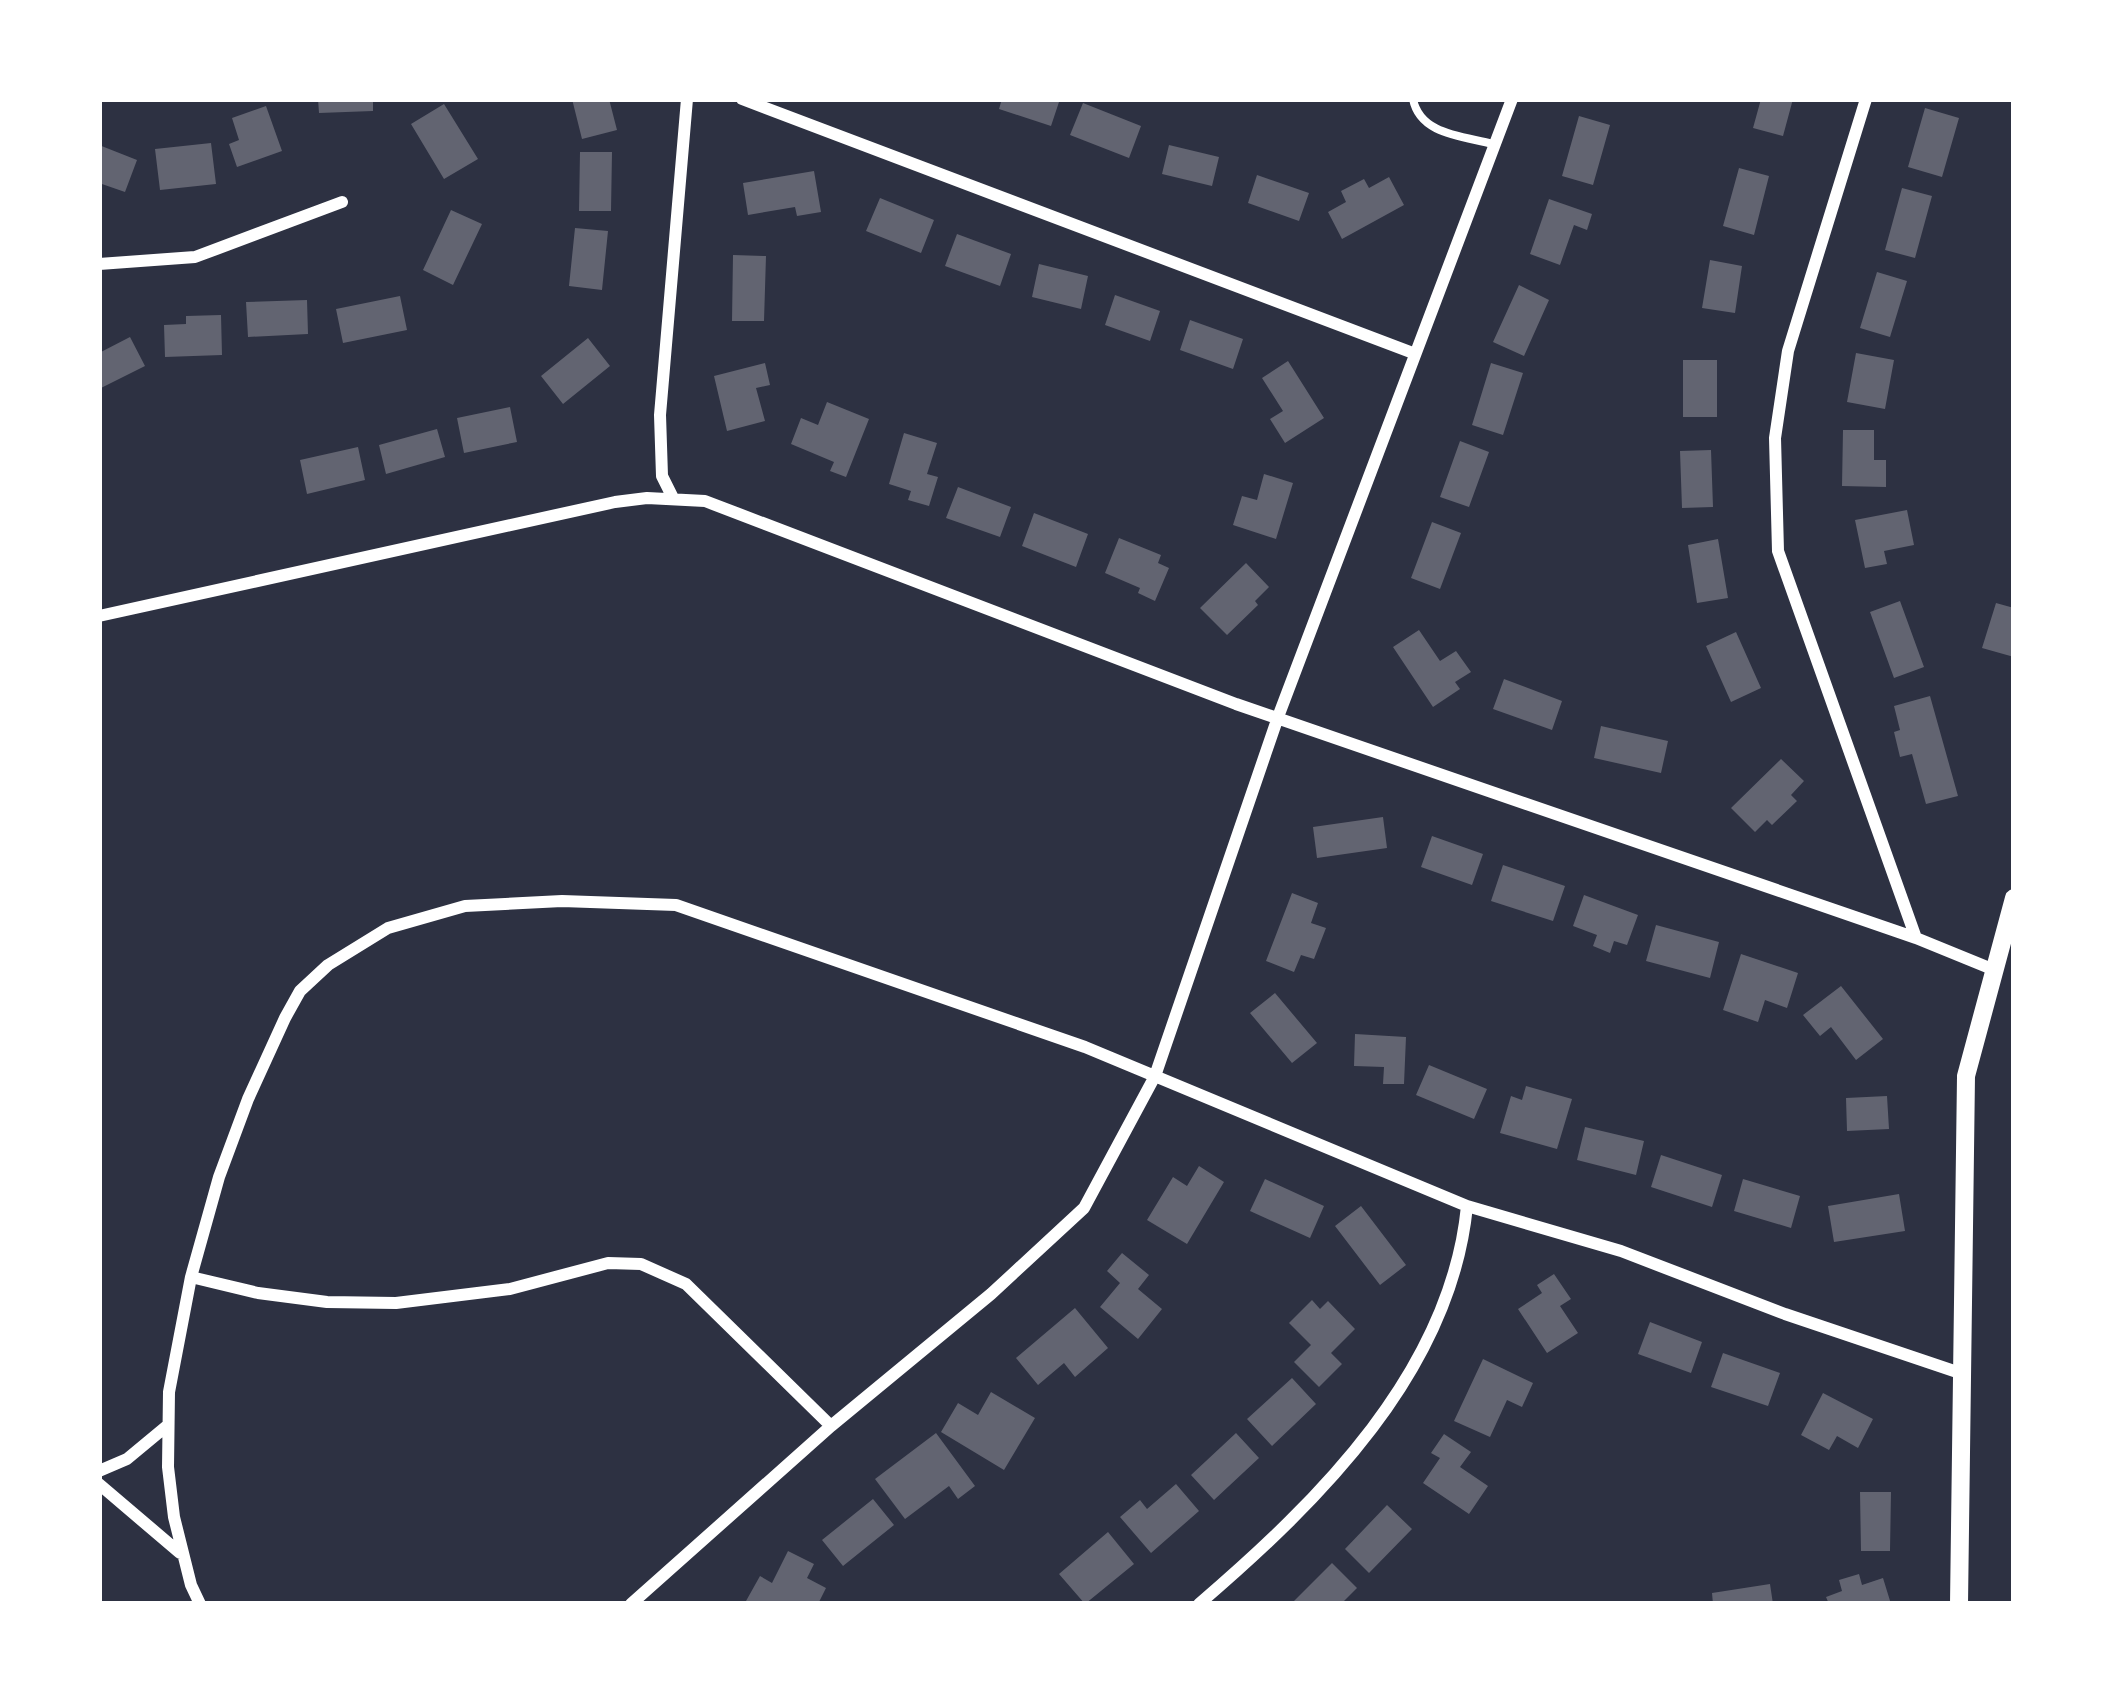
<svg xmlns="http://www.w3.org/2000/svg" width="2113" height="1703" viewBox="0 0 2113 1703" font-family="Bitter,serif">
  <style>
    .building { fill: #626471 }
    .lines { fill: none; stroke-linecap: round; stroke-linejoin: round }
    .service { stroke: #fff; stroke-width: 8 }
    .minor { stroke: #fff; stroke-width: 12 }
    .tertiary { stroke: #fff; stroke-width: 18 }
  </style>
  <rect width="100%" height="100%" fill="#2d3142"/>
  <path class="building" d="M318,99H373V111L319,113Z
    M572,99H609L617,130L582,139Z
    M1002,99H1060L1051,126L999,109Z
    M1761,99H1793L1783,136L1753,128Z
    M1083,103L1141,126L1129,158L1070,135Z
    M444,104L478,159L444,179L411,124Z
    M266,106L282,151L237,167L229,144L239,140L232,118Z
    M1925,108L1959,118L1942,177L1908,167Z
    M1579,116L1610,125L1593,185L1562,176Z
    M211,143L216,184L160,190L155,149Z
    M99,145L137,160L125,192L99,183Z
    M1169,145L1219,157L1212,186L1162,174Z
    M580,152H612L611,211H579Z
    M1739,168L1769,176L1754,235L1723,226Z
    M814,171L821,212L797,216L795,207L748,215L743,183Z
    M1257,175L1309,193L1299,221L1248,203Z
    M1389,177L1404,205L1342,239L1328,212L1346,202L1341,191L1364,179L1369,188Z
    M1902,188L1932,196L1915,258L1885,250Z
    M880,198L934,220L921,253L866,231Z
    M1549,199L1592,214L1587,230L1574,225L1560,265L1530,254Z
    M451,210L482,224L453,285L423,270Z
    M575,228L608,231L602,290L569,286Z
    M957,234L1011,254L1000,286L945,266Z
    M733,255L766,256L764,321H732Z
    M1710,260L1742,266L1735,313L1702,308Z
    M1039,264L1088,276L1081,309L1032,297Z
    M1877,272L1907,281L1890,337L1860,328Z
    M1519,285L1549,300L1524,356L1493,342Z
    M1115,295L1160,311L1150,341L1105,325Z
    M400,296L407,330L343,343L336,309Z
    M307,300L308,334L248,337L246,302Z
    M221,315L222,355L165,357L164,325L186,324V316Z
    M1190,320L1243,339L1233,369L1180,350Z
    M130,337L145,366L99,389V353Z
    M588,338L610,366L563,404L541,376Z
    M1856,353L1894,360L1885,409L1847,402Z
    M1683,360H1717V417H1683Z
    M1288,361L1324,418L1285,443L1270,419L1283,411L1262,378Z
    M765,363L770,385L756,388L765,421L727,431L714,376Z
    M1491,363L1523,373L1503,435L1472,425Z
    M827,402L869,419L846,477L830,471L834,462L791,444L801,418L818,425Z
    M510,407L517,442L464,453L457,418Z
    M437,429L445,457L386,474L379,445Z
    M1843,430H1874V460H1886V487L1842,486Z
    M904,433L937,443L927,474L938,477L929,506L908,500L911,491L889,484Z
    M1460,441L1489,452L1469,507L1440,497Z
    M358,447L365,480L307,494L300,460Z
    M1711,450L1713,507L1682,508L1680,451Z
    M1264,474L1293,483L1276,539L1233,525L1242,496L1257,500Z
    M958,487L1011,507L1000,537L946,518Z
    M1907,510L1914,545L1884,551L1887,564L1865,568L1855,520Z
    M1034,513L1088,534L1076,567L1022,546Z
    M1432,522L1461,533L1440,589L1411,578Z
    M1119,538L1161,555L1158,563L1169,568L1155,601L1138,593L1140,588L1105,573Z
    M1718,539L1728,598L1697,603L1688,545Z
    M1246,563L1269,587L1255,601L1258,605L1227,635L1200,608Z
    M1900,601L1924,667L1894,678L1870,612Z
    M1996,603L2014,608V657L1982,648Z
    M1419,630L1440,661L1456,651L1471,672L1455,682L1460,689L1433,707L1393,647Z
    M1736,632L1761,688L1731,702L1706,646Z
    M1504,679L1562,701L1552,730L1493,709Z
    M1930,696L1958,796L1926,804L1912,754L1900,757L1894,732L1900,730L1894,706Z
    M1601,726L1668,741L1661,773L1594,758Z
    M1781,759L1804,781L1791,795L1797,801L1772,825L1767,820L1755,832L1731,808Z
    M1383,817L1387,848L1317,858L1313,827Z
    M1432,836L1483,854L1472,885L1421,867Z
    M1503,865L1565,886L1553,921L1491,901Z
    M1292,893L1318,903L1311,923L1326,928L1314,959L1301,955L1294,972L1266,961Z
    M1584,895L1638,915L1627,945L1614,941L1610,953L1593,946L1597,935L1573,926Z
    M1656,925L1719,942L1710,978L1646,961Z
    M1741,954L1798,973L1787,1008L1765,1000L1758,1022L1723,1010Z
    M1841,986L1883,1039L1856,1060L1831,1027L1820,1036L1803,1015Z
    M1275,993L1317,1043L1292,1063L1250,1013Z
    M1355,1034L1406,1037L1404,1084H1383L1384,1067L1354,1066Z
    M1429,1065L1487,1089L1474,1119L1416,1095Z
    M1526,1086L1572,1099L1557,1149L1500,1133L1511,1096L1522,1100Z
    M1887,1096L1889,1129L1847,1131L1846,1098Z
    M1585,1127L1644,1141L1636,1175L1577,1160Z
    M1661,1155L1722,1175L1712,1207L1651,1187Z
    M1199,1166L1224,1182L1187,1244L1147,1220L1173,1177L1187,1186Z
    M1265,1179L1324,1206L1310,1238L1250,1211Z
    M1743,1179L1800,1196L1791,1228L1734,1211Z
    M1899,1194L1905,1231L1834,1242L1828,1206Z
    M1361,1206L1406,1265L1380,1285L1335,1226Z
    M1122,1253L1149,1275L1138,1289L1162,1309L1138,1339L1100,1307L1120,1283L1107,1271Z
    M1554,1274L1571,1299L1560,1306L1578,1333L1547,1353L1518,1309L1542,1293L1537,1285Z
    M1312,1300L1320,1309L1328,1301L1355,1329L1331,1353L1342,1364L1319,1387L1294,1362L1311,1345L1289,1323Z
    M1075,1308L1108,1348L1075,1377L1064,1363L1038,1385L1016,1358Z
    M1650,1322L1702,1342L1691,1373L1638,1354Z
    M1723,1353L1780,1373L1768,1406L1711,1387Z
    M1483,1359L1533,1383L1522,1407L1507,1400L1490,1437L1454,1421Z
    M1292,1378L1316,1404L1272,1446L1247,1419Z
    M991,1392L1035,1418L1004,1470L941,1432L958,1403L978,1415Z
    M1823,1393L1873,1419L1858,1448L1837,1436L1829,1450L1801,1435Z
    M936,1433L975,1486L958,1499L949,1486L905,1519L875,1479Z
    M1236,1433L1259,1458L1214,1500L1191,1475Z
    M1444,1434L1471,1452L1460,1467L1488,1486L1469,1514L1423,1483L1440,1458L1431,1453Z
    M1176,1484L1199,1511L1151,1553L1120,1517L1140,1500L1147,1509Z
    M1860,1492H1891L1890,1551H1861Z
    M873,1499L894,1525L843,1566L822,1540Z
    M1387,1505L1412,1529L1369,1573L1345,1549Z
    M1108,1532L1134,1564L1085,1604L1059,1574Z
    M788,1551L814,1564L807,1578L826,1588L818,1604L746,1601L760,1576L772,1583Z
    M1332,1563L1357,1588L1341,1604H1291Z
    M1859,1574L1862,1585L1883,1578L1891,1604H1829L1826,1597L1842,1591L1839,1580Z
    M1770,1584L1773,1604H1713L1712,1593Z"/>
  <g class="lines">
    <path class="service" d="M1413,99C1420,135 1463,136 1493,144"/>
    <path class="minor" d="M742,99L1413,353
      M1866,99L1788,351L1775,438L1778,551L1916,938L1992,969
      M99,264L195,257L342,202
      M673,498L662,476L660,415L687,99
      M99,616L615,502L647,498L705,501L1236,704L1916,938
      M191,1277L258,1293L327,1302L396,1303L510,1289L608,1263L641,1264L686,1284L831,1426
      M99,1471L127,1459L168,1425
      M99,1484L180,1553
      M200,1604L191,1585L174,1517L168,1467L169,1392L191,1277L219,1177L248,1099L285,1018L300,991L328,965L388,928L465,906L562,901L676,905L1085,1047L1467,1206L1621,1251L1785,1314L1960,1373
      M631,1604L831,1426L991,1294L1084,1208L1155,1076L1278,717L1512,99
      M1199,1604C1319,1501 1451,1371 1467,1206"/>
    <path class="tertiary" d="M1959,1604L1966,1076L2014,898"/>
  </g>
  <rect width="2113" height="1703" fill="none" stroke="#ffffff" stroke-width="204"/>
</svg>
